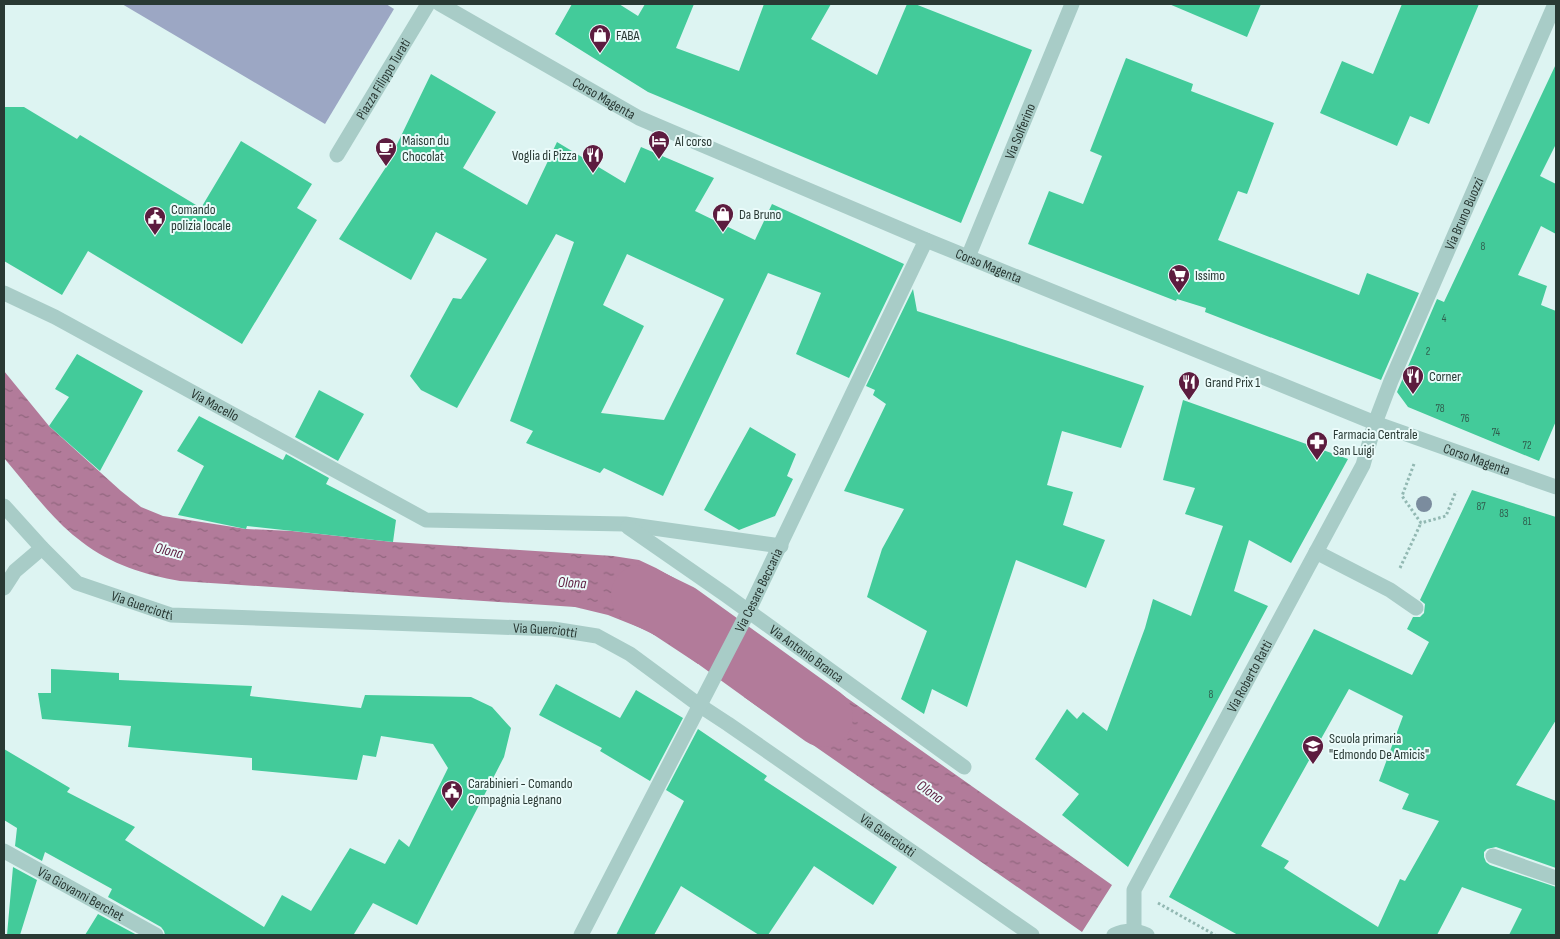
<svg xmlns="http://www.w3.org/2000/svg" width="1560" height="939" viewBox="0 0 1560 939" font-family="'Sofia Sans Condensed',sans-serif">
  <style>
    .green { fill: #9ca7c4 }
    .water { fill: url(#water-ripples) }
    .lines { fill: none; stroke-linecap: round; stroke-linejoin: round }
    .river { stroke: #b27b9a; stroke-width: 60 }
    .building { fill: #43cb9a; fill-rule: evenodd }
    .path { stroke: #92b8b2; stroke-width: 3; stroke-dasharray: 2.5 2.5; stroke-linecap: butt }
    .lane { stroke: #a8ccc7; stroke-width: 15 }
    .street { stroke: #a8ccc7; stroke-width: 15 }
    .tree { fill: #7b8c9e }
    .labels { text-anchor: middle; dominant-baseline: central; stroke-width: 4; stroke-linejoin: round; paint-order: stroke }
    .number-label { font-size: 11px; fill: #305e4e }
    .poi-label { font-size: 14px; fill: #293934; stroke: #eafbfa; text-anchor: start }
    .street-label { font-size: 14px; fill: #293934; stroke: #eafbfa }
    .water-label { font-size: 15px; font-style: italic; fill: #5d1c3f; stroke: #eafbfa }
  </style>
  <defs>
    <pattern id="water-ripples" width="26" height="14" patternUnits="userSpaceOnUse" patternTransform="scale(1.25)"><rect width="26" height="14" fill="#b27b9a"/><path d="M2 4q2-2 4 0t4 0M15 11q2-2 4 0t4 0" fill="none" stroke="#91667e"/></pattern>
  </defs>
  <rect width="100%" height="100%" fill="#ddf4f2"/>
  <path class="green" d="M122,4H386L394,9L325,124Z"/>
  <path class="water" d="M4,371L49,426L121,491L141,507L163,516L246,529L292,531L393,542L613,556L639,560L656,568L674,578L724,612L698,664L648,631L608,615L575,607L180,581C145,575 110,564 82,542C52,520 28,486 4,458Z
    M769,643L1112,885L1082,932L744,697Z"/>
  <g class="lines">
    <path class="river" d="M641,595L680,614L823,717"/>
  </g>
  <path class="building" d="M572,4H619L638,16L645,4H694L676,48L739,71L764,4H831L811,39L877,75L907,4H915L1032,50L961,223L648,92L555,34Z
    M1169,4H1261L1247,37Z
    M1402,4H1479L1429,124L1410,116L1397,146L1320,113L1342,61L1373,74Z
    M1126,58L1193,84L1191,91L1274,123L1247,194L1238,191L1218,240L1359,295L1367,273L1419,293L1381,380L1205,312L1206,308L1177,299L1176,301L1028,244L1049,191L1083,204L1102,156L1090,151Z
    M1556,64V144L1540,176L1556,184V234L1541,226L1518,275L1547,286L1541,305L1556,311V421L1539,461L1408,407L1397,392L1437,299L1444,302Z
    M431,74L496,112L463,168L527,205L557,142L625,183L641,147L714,178L695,211L755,240L772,204L904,264L849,378L796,354L821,293L768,273L663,496L604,468L600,473L526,443L533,431L510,421L574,242L556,234L457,408L421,390L410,376L453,298L461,299L487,259L436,232L411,280L339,239L386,167ZM627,254L724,299L664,420L601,413L644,326L603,305Z
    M4,107H24L77,139L80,135L201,208L241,141L312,184L297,208L317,220L242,344L88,251L62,295L4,261Z
    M913,289L917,311L1144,386L1121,448L1062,431L1047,485L1073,492L1063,525L1105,540L1086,588L1016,560L967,707L932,689L924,714L901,699L927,631L867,597L882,549L904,509L844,491L886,404L873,395L875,390L866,386Z
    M77,354L143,391L100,471L49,426L69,397L55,389Z
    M319,390L364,414L338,461L295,437Z
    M1183,400L1348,459L1291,563L1249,540L1234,591L1268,606L1128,867L1062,815L1079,794L1035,759L1067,709L1077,719L1083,712L1107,731L1145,628L1153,599L1191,616L1223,526L1185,514L1195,488L1163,480Z
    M199,416L283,460L286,454L329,478L326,484L396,520L393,542L247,526L246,529L178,515L204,466L177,451Z
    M750,427L796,454L787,476L793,479L775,516L739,530L704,510Z
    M1472,490L1556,517V720L1516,785L1556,801V868L1496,847L1487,849L1484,852V857L1486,862L1490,865L1556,887V935H1509L1522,909L1462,887L1437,935H1238L1169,897L1314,629L1412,675L1429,642L1407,629L1413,617H1420L1424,613L1425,604L1420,600ZM1349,689L1403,716L1379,781L1409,794L1402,809L1439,821L1405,881L1400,879L1378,927L1284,868L1289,861L1261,846Z
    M51,669L119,673V680L252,686L250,696L361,708L365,695L471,697L492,707L511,728L504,757L417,925L373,903L354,934L357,935H165L164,931L161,927L108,897L112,889L45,852L42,861L15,846L17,828L4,820V749L70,788L67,792L135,827L125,840L264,927L282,895L311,911L350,848L385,864L399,839L409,847L448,768L433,744L381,736L376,757L363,755L357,780L252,770V758L128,747L131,726L42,719L38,693H51Z
    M556,684L620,718L636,690L683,718L650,781L600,751L602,748L539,715Z
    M698,729L767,776L764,780L897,867L873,905L814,866L768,935H759L681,886L654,935H616L684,801L666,790Z
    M13,867L37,880L20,935H7Z
    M98,914L137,935H85Z"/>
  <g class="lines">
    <path class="path" d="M1414,464L1402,496L1421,523L1446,516L1456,491
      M1400,568L1421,523
      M1158,903L1215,935"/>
    <path class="lane" d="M1316,552L1390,590L1416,608"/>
    <g class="street">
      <path id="s1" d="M440,4L639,118L926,240L1375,423L1556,487"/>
      <path id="s2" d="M337,155L428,4"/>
      <path id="s3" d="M968,257L1072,4"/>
      <path id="s4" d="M4,293L55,317L426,520L625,524L781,546"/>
      <path id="s5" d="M4,506L42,548L77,583L171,615L553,629L597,636L630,654L699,705L728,724L1032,935"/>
      <path id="s6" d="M628,527L726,595L964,767"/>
      <path d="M4,588L15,571L42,548"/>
      <path id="s7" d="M4,851L156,935"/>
      <path d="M1493,856L1556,878"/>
      <path id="s8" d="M1134,931V890L1363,465L1375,423L1391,381L1555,4"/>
      <path id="s9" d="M581,935L748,612L926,240"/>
      <path d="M1114,935C1125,930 1136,930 1147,935"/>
    </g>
  </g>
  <circle class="tree" cx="1424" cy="504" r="8"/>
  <defs>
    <g id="shop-pin" transform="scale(1.125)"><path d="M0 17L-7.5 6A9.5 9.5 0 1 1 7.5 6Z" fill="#5d1c3f" stroke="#eafbfa"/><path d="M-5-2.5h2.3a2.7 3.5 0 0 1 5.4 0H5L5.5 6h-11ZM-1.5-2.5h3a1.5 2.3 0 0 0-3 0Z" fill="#fff"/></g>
    <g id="hotel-pin" transform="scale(1.125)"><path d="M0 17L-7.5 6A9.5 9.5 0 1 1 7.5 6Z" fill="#5d1c3f" stroke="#eafbfa"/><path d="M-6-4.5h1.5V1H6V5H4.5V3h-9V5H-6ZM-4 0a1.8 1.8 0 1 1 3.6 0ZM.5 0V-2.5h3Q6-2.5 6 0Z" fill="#fff"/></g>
    <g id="cafe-pin" transform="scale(1.125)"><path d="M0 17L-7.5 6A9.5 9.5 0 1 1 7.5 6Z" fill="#5d1c3f" stroke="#eafbfa"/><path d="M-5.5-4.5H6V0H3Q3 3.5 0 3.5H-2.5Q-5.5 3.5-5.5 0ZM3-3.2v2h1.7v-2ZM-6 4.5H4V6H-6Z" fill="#fff"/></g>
    <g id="restaurant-pin" transform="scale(1.125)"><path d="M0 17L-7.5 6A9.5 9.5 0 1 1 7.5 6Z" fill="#5d1c3f" stroke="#eafbfa"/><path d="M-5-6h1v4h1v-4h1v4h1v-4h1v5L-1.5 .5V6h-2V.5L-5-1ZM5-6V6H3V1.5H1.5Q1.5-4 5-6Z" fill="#fff"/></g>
    <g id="civic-pin" transform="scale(1.125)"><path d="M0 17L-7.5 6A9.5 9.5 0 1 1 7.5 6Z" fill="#5d1c3f" stroke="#eafbfa"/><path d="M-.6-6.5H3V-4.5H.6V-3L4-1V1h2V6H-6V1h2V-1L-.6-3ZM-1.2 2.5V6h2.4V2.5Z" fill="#fff"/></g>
    <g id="supermarket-pin" transform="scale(1.125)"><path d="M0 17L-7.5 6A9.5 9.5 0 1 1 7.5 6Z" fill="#5d1c3f" stroke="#eafbfa"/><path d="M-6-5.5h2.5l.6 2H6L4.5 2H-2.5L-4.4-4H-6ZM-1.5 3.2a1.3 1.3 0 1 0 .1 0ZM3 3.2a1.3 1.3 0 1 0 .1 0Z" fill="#fff"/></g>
    <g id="pharmacy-pin" transform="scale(1.125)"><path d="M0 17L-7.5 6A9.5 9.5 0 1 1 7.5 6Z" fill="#5d1c3f" stroke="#eafbfa"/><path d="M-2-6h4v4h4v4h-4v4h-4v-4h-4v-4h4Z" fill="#fff"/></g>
    <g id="school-pin" transform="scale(1.125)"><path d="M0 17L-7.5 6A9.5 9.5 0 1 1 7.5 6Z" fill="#5d1c3f" stroke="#eafbfa"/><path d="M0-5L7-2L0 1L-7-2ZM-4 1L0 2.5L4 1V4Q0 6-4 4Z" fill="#fff"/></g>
  </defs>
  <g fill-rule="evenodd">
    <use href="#shop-pin" x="600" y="35"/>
    <use href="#hotel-pin" x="659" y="141"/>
    <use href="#cafe-pin" x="386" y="148"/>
    <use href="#restaurant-pin" x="593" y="155"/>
    <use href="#shop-pin" x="723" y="214"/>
    <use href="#civic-pin" x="155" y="217"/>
    <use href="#supermarket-pin" x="1179" y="275"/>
    <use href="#restaurant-pin" x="1413" y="376"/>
    <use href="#restaurant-pin" x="1189" y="382"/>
    <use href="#pharmacy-pin" x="1317" y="442"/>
    <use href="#school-pin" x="1313" y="746"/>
    <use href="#civic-pin" x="452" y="791"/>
  </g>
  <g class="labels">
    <g class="number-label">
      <text x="1483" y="246">8</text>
      <text x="1444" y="318">4</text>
      <text x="1428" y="351">2</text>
      <text x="1440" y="408">78</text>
      <text x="1465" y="418">76</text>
      <text x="1496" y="432">74</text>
      <text x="1527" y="445">72</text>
      <text x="1481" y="506">87</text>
      <text x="1504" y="513">83</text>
      <text x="1527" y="521">81</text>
      <text x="1211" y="694">8</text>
    </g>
    <g class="poi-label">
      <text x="616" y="35">FABA</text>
      <text x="402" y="140">Maison du<tspan x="402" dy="16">Chocolat</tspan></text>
      <text x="675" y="141">Al corso</text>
      <text x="577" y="155" text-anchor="end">Voglia di Pizza</text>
      <text x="171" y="209">Comando<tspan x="171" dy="16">polizia locale</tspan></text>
      <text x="739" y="214">Da Bruno</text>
      <text x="1195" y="275">Issimo</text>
      <text x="1429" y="376">Corner</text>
      <text x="1205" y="382">Grand Prix 1</text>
      <text x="1333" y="434">Farmacia Centrale<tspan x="1333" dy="16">San Luigi</tspan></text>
      <text x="1329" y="738">Scuola primaria<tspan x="1329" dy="16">"Edmondo De Amicis"</tspan></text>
      <text x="468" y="783">Carabinieri - Comando<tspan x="468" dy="16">Compagnia Legnano</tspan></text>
    </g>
    <g class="street-label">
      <text stroke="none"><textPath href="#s2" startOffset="89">Piazza Filippo Turati</textPath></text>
      <text stroke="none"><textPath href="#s1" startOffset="189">Corso Magenta</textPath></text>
      <text stroke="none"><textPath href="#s3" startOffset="136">Via Solferino</textPath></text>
      <text stroke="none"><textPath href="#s8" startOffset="795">Via Bruno Buozzi</textPath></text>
      <text stroke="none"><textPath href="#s1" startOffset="609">Corso Magenta</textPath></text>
      <text stroke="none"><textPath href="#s4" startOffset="239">Via Macello</textPath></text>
      <text stroke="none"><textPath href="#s1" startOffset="1134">Corso Magenta</textPath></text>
      <text stroke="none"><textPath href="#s9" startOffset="388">Via Cesare Beccaria</textPath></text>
      <text stroke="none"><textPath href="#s5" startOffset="175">Via Guerciotti</textPath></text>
      <text stroke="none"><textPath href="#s5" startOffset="580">Via Guerciotti</textPath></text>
      <text stroke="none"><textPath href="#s6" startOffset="219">Via Antonio Branca</textPath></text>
      <text stroke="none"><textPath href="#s8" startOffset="284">Via Roberto Ratti</textPath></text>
      <text stroke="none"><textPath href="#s5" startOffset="985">Via Guerciotti</textPath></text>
      <text stroke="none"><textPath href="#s7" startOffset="88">Via Giovanni Berchet</textPath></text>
    </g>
    <g class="water-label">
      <text transform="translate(169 551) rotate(14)">Olona</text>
      <text transform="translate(572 583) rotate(3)">Olona</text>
      <text transform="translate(930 792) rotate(35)">Olona</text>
    </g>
  </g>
  <rect width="1560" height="939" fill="none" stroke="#293934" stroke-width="10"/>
</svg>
